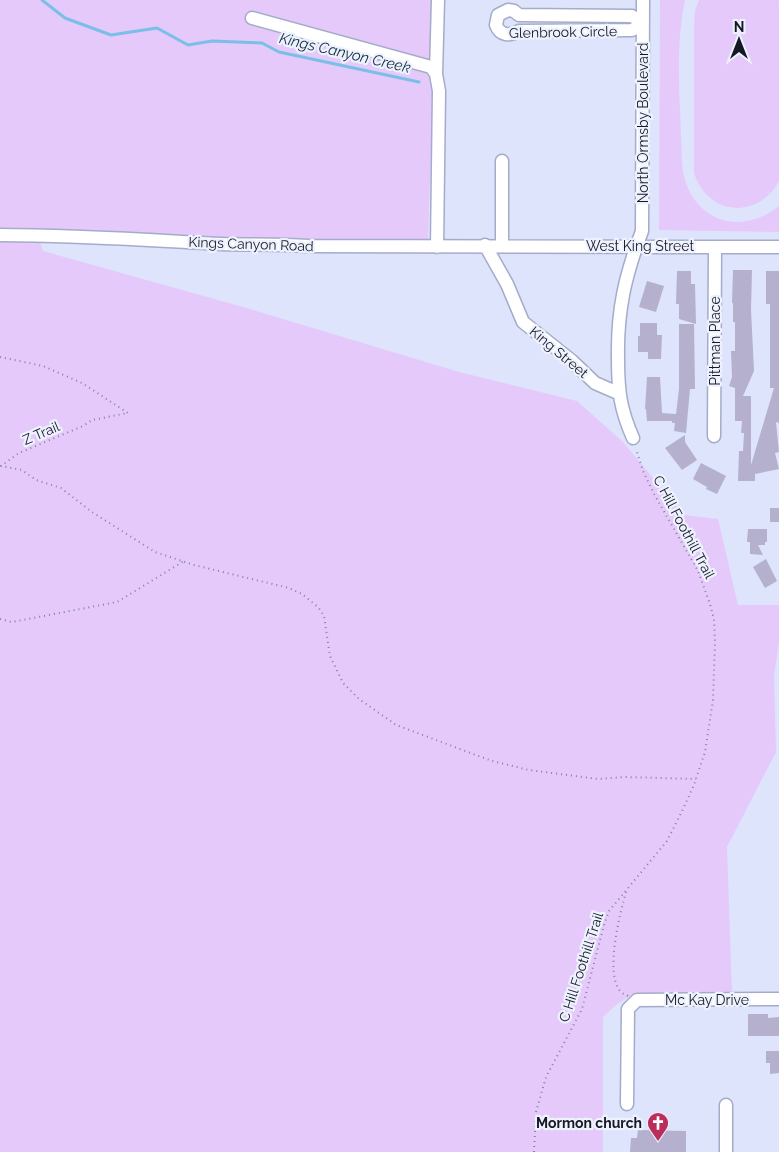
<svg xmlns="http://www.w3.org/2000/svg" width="779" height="1152" viewBox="0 0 779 1152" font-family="Raleway,sans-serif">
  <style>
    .green { fill: #e5c9fa }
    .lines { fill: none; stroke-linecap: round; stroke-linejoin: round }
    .stream { stroke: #79bfe8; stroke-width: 3 }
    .building { fill: #b4b0ce }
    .minor-casing { stroke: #a4acc9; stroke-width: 15 }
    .path { stroke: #828698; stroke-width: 2; stroke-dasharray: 1 4; stroke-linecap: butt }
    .minor { stroke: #fff; stroke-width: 12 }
    .labels { text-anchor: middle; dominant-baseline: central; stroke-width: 4.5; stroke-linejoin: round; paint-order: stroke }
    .street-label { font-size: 14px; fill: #161923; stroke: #eef2fe }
    .poi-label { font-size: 14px; font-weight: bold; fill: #161923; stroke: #eef2fe; text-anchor: end }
    .water-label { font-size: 15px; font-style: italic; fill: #0e2e3f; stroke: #eef2fe }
  </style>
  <rect width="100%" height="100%" fill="#dee4fc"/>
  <path class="green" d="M0,0H436L428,239L308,246L0,235Z
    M660,0H685C674,52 681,110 682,163C686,217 737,240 779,206V232L659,230Z
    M699,0H778L779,2V181C758,220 708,216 694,173V26L695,11Z
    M0,241H40L43,251L250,309L459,372L577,401L623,442L684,515L718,519L738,605H779V642L774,676L776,752L727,847L732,993L634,994L617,1004L603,1017V1152H0Z"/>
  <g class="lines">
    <path class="stream" d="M42,0L65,18L111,35L157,28L188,45L212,41L262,43L279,52L419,82"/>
  </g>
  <path class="building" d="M733,270H752L751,310L754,371L743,396H751V465L774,388H770V304H766V271H779V423L776,422L779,452L775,453L779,469L755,474V481H738L739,451H743L744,433H741L742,421H735V388L729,386L732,377L731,351H735V322H733V303H732Z
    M677,271H691V284H695L696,324L679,319V304H676Z
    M647,281L664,286L656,312L639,307Z
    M640,323H657V335H662L661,359H648V352H638V336H640Z
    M679,324H694L695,389H690L686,433L674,431L675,423H672V421H647L646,409H645L647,377H660L662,413L676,414L679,389Z
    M685,435V442L697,460L682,470L665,448Z
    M701,463L726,476L717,494L706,489L707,487L693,479Z
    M770,508H779V522H770Z
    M748,529H767V542H765V545H758L763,555L750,554V542H747Z
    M766,559L777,581L765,588L753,567Z
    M748,1014H768V1018L779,1017V1036H748Z
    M766,1051H779V1073L770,1074V1063H766Z
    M638,1130L686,1131V1152H630L631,1138H637Z"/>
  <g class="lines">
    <g class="minor-casing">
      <path id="minor" d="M508,10L514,11L519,15L632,16L643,24L632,30L519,31C510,36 500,36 496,25L498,15Z
        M252,18L431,67L436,74L439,91L437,247
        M436,74L438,0
        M502,161V245
        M0,235C74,235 147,240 221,244C250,245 279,244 308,246L779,247
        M485,245L507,284L523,322L572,361L595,383L618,393
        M714,436L715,247
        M633,438C620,409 618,390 618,359C617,310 625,276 642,231L643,0
        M627,1104L628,1009L637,1000L779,999
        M726,1152V1105"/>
    </g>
    <path class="path" d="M0,357L43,366L82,383L128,413L92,420L83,426L19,453L1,466L22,470L36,480L61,488L92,512L155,552L194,565L289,588L302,594L318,607L324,616L330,656L343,683L359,699L396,725L492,761L529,770L598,779L625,777L696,779
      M0,619L12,622L117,602L184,561
      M626,892C620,913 604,975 621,992C623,994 625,994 628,996
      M534,1152L536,1112L546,1077L582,1009L604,925L609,911L667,841L683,809L694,785L705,752L713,700L715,642L714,619L710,604L698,571L654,494L643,471L636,449"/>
    <use href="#minor" class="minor"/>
  </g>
  <defs>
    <g id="church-pin" transform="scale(1.125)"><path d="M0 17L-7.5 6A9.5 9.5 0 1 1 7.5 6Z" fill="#bb2d5a" stroke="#eef2fe"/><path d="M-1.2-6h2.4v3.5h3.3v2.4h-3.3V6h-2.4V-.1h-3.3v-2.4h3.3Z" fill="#fff"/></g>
  </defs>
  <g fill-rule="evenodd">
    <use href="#church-pin" x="658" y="1123"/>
  </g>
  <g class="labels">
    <g class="street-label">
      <text transform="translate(563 32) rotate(-1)">Glenbrook Circle</text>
      <text transform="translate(643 123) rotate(-90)">North Ormsby Boulevard</text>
      <text transform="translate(251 244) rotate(2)">Kings Canyon Road</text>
      <text x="640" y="246">West King Street</text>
      <text transform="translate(715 341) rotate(-90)">Pittman Place</text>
      <text transform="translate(559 352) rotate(40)">King Street</text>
      <text transform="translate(41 433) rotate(-23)">Z Trail</text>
      <text transform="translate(684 527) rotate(62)">C Hill Foothill Trail</text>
      <text transform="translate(581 967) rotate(-72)">C Hill Foothill Trail</text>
      <text x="707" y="1000">Mc Kay Drive</text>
    </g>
    <g class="poi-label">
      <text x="642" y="1123">Mormon church</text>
    </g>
    <g class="water-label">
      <text transform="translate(345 53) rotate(13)">Kings Canyon Creek</text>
    </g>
  </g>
  <g transform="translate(739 40)" stroke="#eef2fe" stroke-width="4" paint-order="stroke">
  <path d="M0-4L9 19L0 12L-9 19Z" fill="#161923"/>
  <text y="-8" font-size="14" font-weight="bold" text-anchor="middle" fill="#161923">N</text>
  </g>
</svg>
